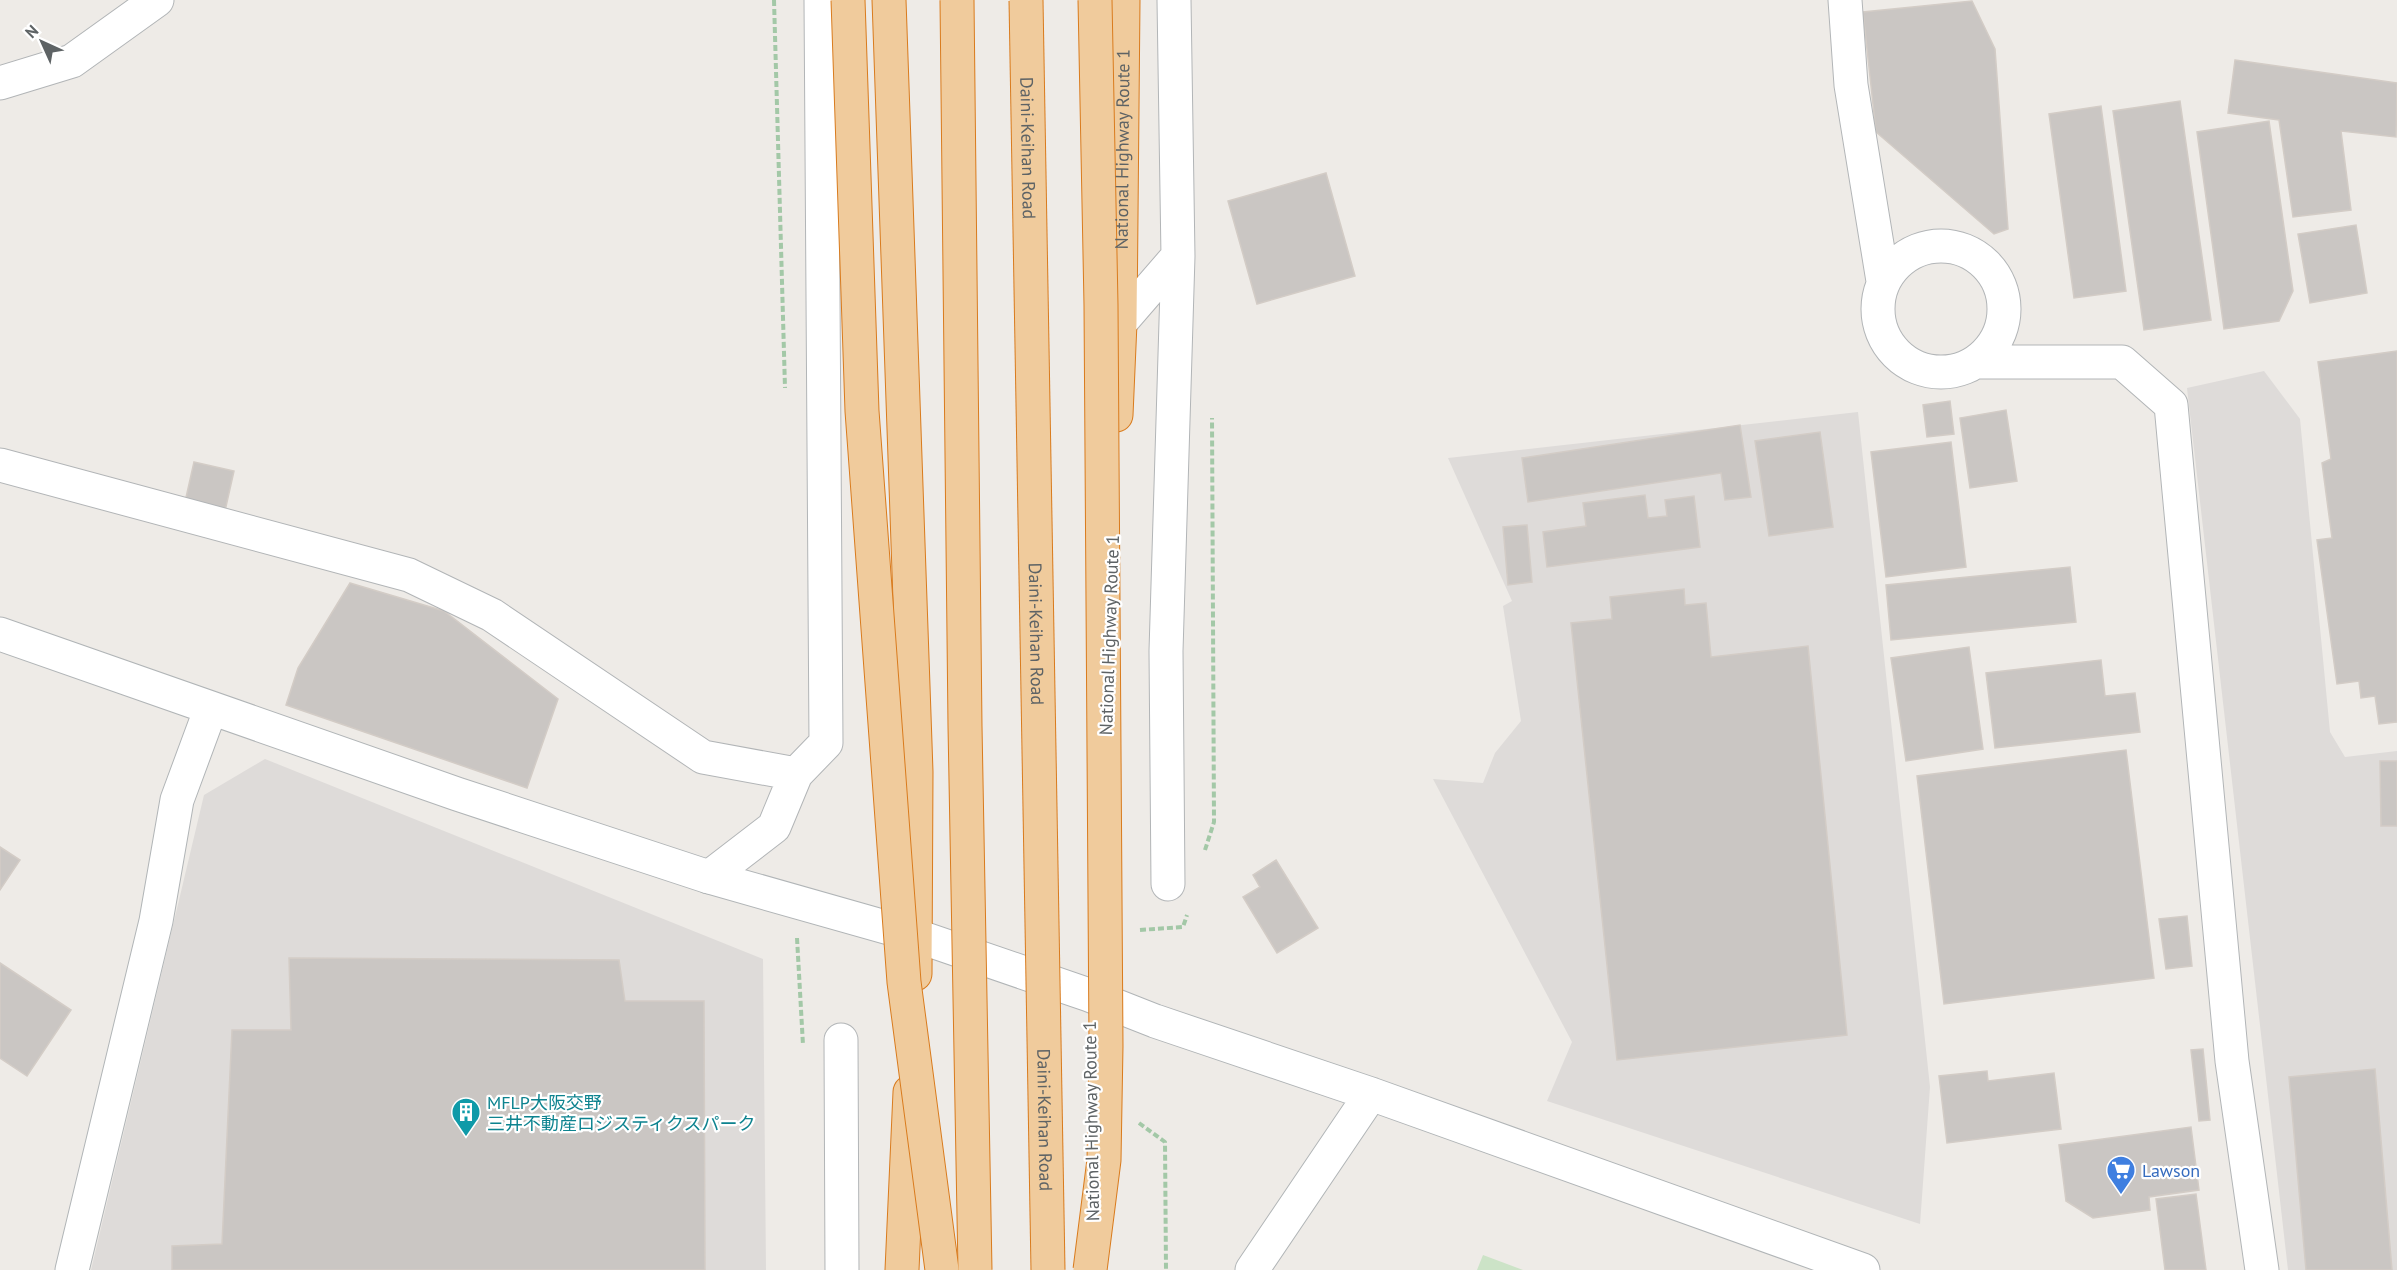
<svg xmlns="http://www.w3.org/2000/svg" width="2397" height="1270" viewBox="0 0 2397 1270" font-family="'PT Sans','Noto Sans JP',sans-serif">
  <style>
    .industrial { fill: #dedbd9 }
    .green { fill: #cce3c7 }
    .building { fill: #cac6c3; stroke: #d3ccc6; stroke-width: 1.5 }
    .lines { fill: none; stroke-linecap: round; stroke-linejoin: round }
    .street-casing { stroke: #b2b5b7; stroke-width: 35 }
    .secondary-casing { stroke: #b1b5b7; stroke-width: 35 }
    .highway-casing { stroke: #d97b1d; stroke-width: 35 }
    .path { stroke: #a3c8a7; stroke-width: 4; stroke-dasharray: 6 3; stroke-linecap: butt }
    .street { stroke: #fff; stroke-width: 33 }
    .secondary { stroke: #fff; stroke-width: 33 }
    .highway { stroke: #f0cb9c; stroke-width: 33 }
    .highway-bridge-casing { stroke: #d97b1d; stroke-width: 35; stroke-linecap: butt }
    .highway-bridge { stroke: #f0cb9c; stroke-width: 33 }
    .labels { text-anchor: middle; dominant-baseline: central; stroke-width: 4.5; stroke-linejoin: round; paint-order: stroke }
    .street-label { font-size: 18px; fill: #5e6365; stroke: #fff }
    .culture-label { font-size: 18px; fill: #0d838f; stroke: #fff; text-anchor: start }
    .shop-label { font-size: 18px; fill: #366cbe; stroke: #fff; text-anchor: start }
  </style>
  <rect width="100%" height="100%" fill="#eeebe7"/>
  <path class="industrial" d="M2264,371L2300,419L2330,732L2345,757L2397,751V1270H2288L2187,388Z
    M1858,412L1930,1087L1920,1224L1547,1101L1572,1042L1433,779L1483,783L1495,753L1521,721L1503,606L1512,601L1448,458Z
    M265,759L763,959L766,1270H91L204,795Z"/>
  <path class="green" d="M1483,1255L1523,1270H1477Z"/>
  <path class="building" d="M1972,1L1995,49L2008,229L1994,234L1876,132L1863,12Z
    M2235,60L2397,83L2396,137L2341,131L2351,210L2293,217L2279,120L2228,113Z
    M2180,101L2211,320L2144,330L2113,111Z
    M2101,106L2126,291L2074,298L2049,114Z
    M2269,121L2293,291L2279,321L2224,329L2197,132Z
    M1326,173L1355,276L1257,304L1228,201Z
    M2356,225L2367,293L2310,303L2298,234Z
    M2397,351V722L2379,724L2375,696L2361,698L2359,681L2337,684L2317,540L2332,538L2322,463L2331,459L2318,362Z
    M1950,401L1954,434L1927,437L1923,405Z
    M2006,410L2017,481L1970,488L1960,418Z
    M1740,425L1751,497L1725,500L1721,473L1528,502L1522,458Z
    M1820,432L1833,527L1769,536L1755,441Z
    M1951,442L1966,567L1886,577L1871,452Z
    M194,462L234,471L225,511L185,502Z
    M1645,495L1648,518L1667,516L1665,500L1694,496L1700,547L1547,567L1543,532L1586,526L1583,503Z
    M1527,525L1532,582L1508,585L1503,527Z
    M2070,567L2076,622L1891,640L1886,585Z
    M350,583L444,611L558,699L527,788L286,705L298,668Z
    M1684,589L1685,605L1706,603L1711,657L1808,646L1847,1035L1617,1060L1571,623L1612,619L1610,597Z
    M1969,647L1983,749L1906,761L1891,658Z
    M2101,660L2105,696L2135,693L2140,732L1995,748L1986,673Z
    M2126,750L2154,978L1944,1004L1917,776Z
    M2380,761H2397V826H2381Z
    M0,847L20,860L0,890Z
    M1276,860L1318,928L1277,953L1243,897L1260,887L1253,875Z
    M2187,916L2192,966L2166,969L2159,919Z
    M289,958L619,960L625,1001H704L705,1270H172V1246L222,1244L232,1030H291Z
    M0,963L71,1010L27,1076L0,1058Z
    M2203,1049L2210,1120L2199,1121L2191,1050Z
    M2375,1069L2392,1270H2306L2289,1077Z
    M1987,1071L1988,1081L2054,1073L2061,1129L1947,1143L1939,1076Z
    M2191,1127L2199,1190L2149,1197L2150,1210L2093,1218L2066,1201L2059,1145Z
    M2196,1194L2206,1270H2165L2156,1199Z"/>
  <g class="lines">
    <g class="street-casing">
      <path id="street" d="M1845,0L1851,85L1883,281
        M0,83L72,61L157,0
        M1878 309a63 63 0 1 1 126 0a63 63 0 1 1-126 0Z
        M1120,323L1178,256
        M1976,362H2122L2171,405L2232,1061L2262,1270
        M0,465L409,575L492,615L703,757L796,774L826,743L821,0
        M709,877L774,827L796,774
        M1168,884L1166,651L1178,256L1174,0
        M841,1040L842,1270"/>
    </g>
    <g class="secondary-casing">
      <path id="secondary" d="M0,634L457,794L709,877L917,936L1089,995L1155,1021L1371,1094L1863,1270
        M72,1270L156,921L177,800L211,708
        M1252,1270L1371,1094"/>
    </g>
    <g class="highway-casing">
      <g id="highway">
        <path d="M889,0L916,772L915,974"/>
        <path id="s1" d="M1116,415L1120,323L1123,0"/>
        <path d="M902,1270L910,1092"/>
      </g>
    </g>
    <path class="path" d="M774,0L785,388
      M1205,850L1214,822L1212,418
      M1140,930L1183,927L1187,915
      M797,938L803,1045
      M1139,1123L1165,1142L1166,1270"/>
    <use href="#street" class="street"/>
    <use href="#secondary" class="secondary"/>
    <use href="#highway" class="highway"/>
    <g class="highway-bridge-casing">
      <g id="highway-bridge">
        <path d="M848,0L862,411L904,982L942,1270"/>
        <path d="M957,0L965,726L975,1270"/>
        <path id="s2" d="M1026,0L1048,1270"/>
        <path d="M1090,1270L1104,1160L1106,1046L1101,305L1095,0"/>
      </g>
    </g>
    <use href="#highway-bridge" class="highway-bridge"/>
  </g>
  <defs>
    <g id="building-pin" transform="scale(1.5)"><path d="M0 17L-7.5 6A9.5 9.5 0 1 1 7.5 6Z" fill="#0f9aa8" stroke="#fff"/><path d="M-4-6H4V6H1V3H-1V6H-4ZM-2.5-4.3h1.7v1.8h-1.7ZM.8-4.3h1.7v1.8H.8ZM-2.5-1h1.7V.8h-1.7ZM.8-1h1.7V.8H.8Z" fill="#fff"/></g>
    <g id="supermarket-pin" transform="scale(1.5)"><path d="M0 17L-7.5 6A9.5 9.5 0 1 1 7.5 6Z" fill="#3f7fe0" stroke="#fff"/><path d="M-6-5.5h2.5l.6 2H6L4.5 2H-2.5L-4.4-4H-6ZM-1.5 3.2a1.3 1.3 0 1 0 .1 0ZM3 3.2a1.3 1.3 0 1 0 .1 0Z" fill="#fff"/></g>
  </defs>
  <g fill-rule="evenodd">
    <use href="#building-pin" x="466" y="1112"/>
    <use href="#supermarket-pin" x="2121" y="1170"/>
  </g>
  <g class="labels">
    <g class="street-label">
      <text stroke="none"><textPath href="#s2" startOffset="148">Daini-Keihan Road</textPath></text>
      <text stroke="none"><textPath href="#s1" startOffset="266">National Highway Route 1</textPath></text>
      <text stroke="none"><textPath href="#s2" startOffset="634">Daini-Keihan Road</textPath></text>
      <text transform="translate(1109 635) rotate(-88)">National Highway Route 1</text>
      <text stroke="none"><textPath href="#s2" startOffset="1120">Daini-Keihan Road</textPath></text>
      <text transform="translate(1091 1121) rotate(-91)">National Highway Route 1</text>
    </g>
    <g class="culture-label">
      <text x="487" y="1102">MFLP大阪交野<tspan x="487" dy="21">三井不動産ロジスティクスパーク</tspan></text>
    </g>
    <g class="shop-label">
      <text x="2142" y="1170">Lawson</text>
    </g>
  </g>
  <g transform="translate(42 42) rotate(315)" stroke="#ffffff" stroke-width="4.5" paint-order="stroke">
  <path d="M0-4.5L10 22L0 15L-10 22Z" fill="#5e6365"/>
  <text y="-9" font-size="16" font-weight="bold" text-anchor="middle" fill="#5e6365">N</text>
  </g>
</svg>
